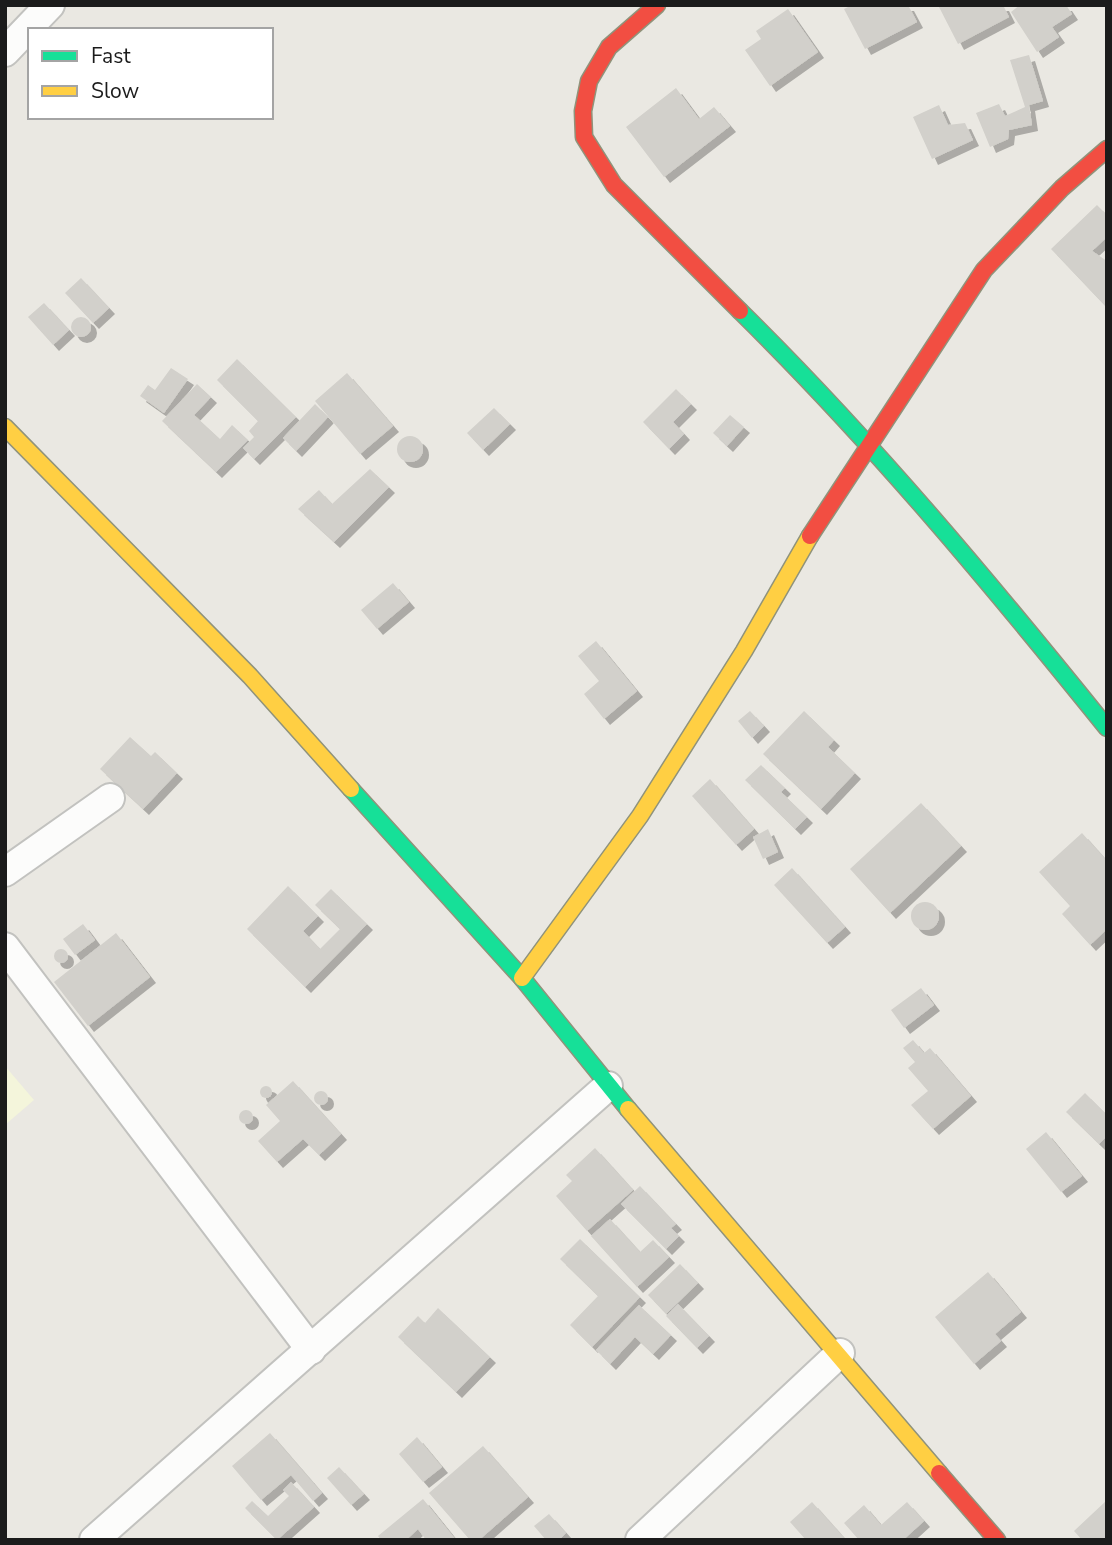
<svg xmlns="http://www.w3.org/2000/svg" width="1112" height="1545" viewBox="0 0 1112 1545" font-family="'Nunito Sans',sans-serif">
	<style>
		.education { fill: #f4f5db }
		.building { fill: #d2d0cb; filter: url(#shadow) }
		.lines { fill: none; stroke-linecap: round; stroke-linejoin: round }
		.street-casing { stroke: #c2c2bf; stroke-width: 32 }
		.fast-casing { stroke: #90937b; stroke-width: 19 }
		.slow-casing { stroke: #90937b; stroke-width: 19 }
		.jam-casing { stroke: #90937b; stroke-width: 19 }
		.street { stroke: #fcfcfb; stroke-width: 28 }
		.fast { stroke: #16e098; stroke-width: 16 }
		.slow { stroke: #ffcf43; stroke-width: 16 }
		.jam { stroke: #f24e42; stroke-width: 16 }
	</style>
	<defs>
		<filter id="shadow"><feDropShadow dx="6" dy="6" stdDeviation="0" flood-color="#0004"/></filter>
	</defs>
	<rect width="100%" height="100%" fill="#eae8e2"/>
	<path class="education" d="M 5,1066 L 34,1100 L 5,1125 Z"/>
	<g class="building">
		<path d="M 852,5 L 908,5 L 917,22 L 865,49 L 844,9 Z"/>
		<path d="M 942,5 L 1003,5 L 1009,17 L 958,44 L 939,7 Z"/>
		<path d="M 1020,5 L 1066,5 L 1072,14 L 1052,27 L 1059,37 L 1037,52 L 1011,12 Z"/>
		<path d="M 788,9 L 818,52 L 770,86 L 745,50 L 761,39 L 756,31 Z"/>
		<path d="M 1029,55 L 1043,101 L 1029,105 L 1032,125 L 1009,130 L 1008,139 L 990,147 L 976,113 L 999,104 L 1005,116 L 1025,107 L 1010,60 Z"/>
		<path d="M 676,88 L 699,119 L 714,107 L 730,126 L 664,177 L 626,127 Z"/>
		<path d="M 939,105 L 948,125 L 965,123 L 973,140 L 932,159 L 913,117 Z"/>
		<path d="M 1097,205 L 1107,215 L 1107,237 L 1092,251 L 1107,261 L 1107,308 L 1051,249 Z"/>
		<path d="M 81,278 L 109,308 L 93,323 L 65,293 Z"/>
		<path d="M 44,303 L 69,330 L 53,345 L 28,317 Z"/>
		<circle cx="81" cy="327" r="10"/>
		<path d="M 237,359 L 296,417 L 254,459 L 243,448 L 254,437 L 249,431 L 258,421 L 217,380 Z"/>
		<path d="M 171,368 L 188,379 L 164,413 L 140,396 L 148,385 L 155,390 Z"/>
		<path d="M 347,373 L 393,426 L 360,454 L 315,401 Z"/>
		<path d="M 197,384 L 211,397 L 194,415 L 220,439 L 232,425 L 248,440 L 216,472 L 162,421 Z"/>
		<path d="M 676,389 L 691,404 L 673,422 L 684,434 L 669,449 L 643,422 Z"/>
		<path d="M 315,404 L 328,417 L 296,451 L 283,438 Z"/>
		<path d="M 494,408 L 510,424 L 483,450 L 467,433 Z"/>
		<path d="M 730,415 L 744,427 L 727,446 L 713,433 Z"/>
		<circle cx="410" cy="449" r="13"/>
		<path d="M 370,469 L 389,487 L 334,542 L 298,509 L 319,490 L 332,504 Z"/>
		<path d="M 393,583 L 409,602 L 377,629 L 361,610 Z"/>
		<path d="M 596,641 L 637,691 L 604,719 L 584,694 L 599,681 L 578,656 Z"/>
		<path d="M 750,711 L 764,726 L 752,738 L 738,721 Z"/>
		<path d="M 804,711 L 834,740 L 828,747 L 855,773 L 821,809 L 763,754 Z"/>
		<path d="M 130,737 L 151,756 L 155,752 L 177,773 L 143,809 L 100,769 Z"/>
		<path d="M 761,765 L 785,788 L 781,792 L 807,817 L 795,829 L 745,780 Z"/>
		<path d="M 710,779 L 754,829 L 736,845 L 692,796 Z"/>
		<path d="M 921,803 L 961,846 L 890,913 L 850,869 Z"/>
		<path d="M 768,829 L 778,852 L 763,859 L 753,837 Z"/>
		<path d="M 1082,833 L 1107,861 L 1107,929 L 1090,945 L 1062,914 L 1070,906 L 1039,872 Z"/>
		<path d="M 792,868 L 845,927 L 827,943 L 774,885 Z"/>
		<path d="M 288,886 L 318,916 L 303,931 L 320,949 L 340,929 L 315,905 L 331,889 L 367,924 L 305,987 L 247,929 Z"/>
		<circle cx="925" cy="916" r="14"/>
		<path d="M 83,924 L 95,940 L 75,955 L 63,939 Z"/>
		<path d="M 116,933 L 150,977 L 88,1026 L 54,982 Z"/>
		<circle cx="61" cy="956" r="7"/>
		<path d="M 921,988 L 934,1005 L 904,1028 L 891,1010 Z"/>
		<path d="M 913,1040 L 924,1053 L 930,1048 L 971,1096 L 933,1129 L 911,1105 L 928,1091 L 908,1068 L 915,1062 L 903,1048 Z"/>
		<path d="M 293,1081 L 341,1134 L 319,1155 L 303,1139 L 277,1162 L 258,1141 L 280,1121 L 266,1105 Z"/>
		<circle cx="266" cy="1092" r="6"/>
		<circle cx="321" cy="1098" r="7"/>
		<path d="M 1085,1093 L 1107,1115 L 1107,1136 L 1099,1144 L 1066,1112 Z"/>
		<circle cx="246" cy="1117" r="7"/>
		<path d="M 1046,1132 L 1082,1176 L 1061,1192 L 1026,1149 Z"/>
		<path d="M 595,1148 L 633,1190 L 587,1231 L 556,1196 L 572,1181 L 566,1175 Z"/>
		<path d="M 640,1186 L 676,1224 L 671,1228 L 679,1236 L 666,1249 L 621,1204 Z"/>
		<path d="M 610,1219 L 640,1252 L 653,1240 L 669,1257 L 637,1287 L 591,1236 Z"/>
		<path d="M 580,1239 L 640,1297 L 592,1347 L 570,1325 L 598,1296 L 560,1259 Z"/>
		<path d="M 680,1264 L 698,1283 L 666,1314 L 648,1295 Z"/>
		<path d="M 988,1272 L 1021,1312 L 995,1334 L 1001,1341 L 974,1364 L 935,1317 Z"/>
		<path d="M 678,1304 L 709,1336 L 697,1348 L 666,1316 Z"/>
		<path d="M 639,1305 L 671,1335 L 653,1354 L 635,1337 L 610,1364 L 596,1350 Z"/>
		<path d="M 438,1308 L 490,1357 L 456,1392 L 398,1337 L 418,1316 L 425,1323 Z"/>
		<path d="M 270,1433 L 322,1493 L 313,1501 L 291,1475 L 261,1500 L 232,1466 Z"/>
		<path d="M 417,1437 L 442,1467 L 423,1482 L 399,1454 Z"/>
		<path d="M 483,1446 L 528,1497 L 479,1540 L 470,1540 L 429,1493 Z"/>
		<path d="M 339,1467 L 364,1494 L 351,1505 L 327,1478 Z"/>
		<path d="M 291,1482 L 314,1507 L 277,1540 L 245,1508 L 252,1501 L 268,1516 L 289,1496 L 283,1490 Z"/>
		<path d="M 423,1499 L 456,1540 L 426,1540 L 418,1529 L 406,1540 L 381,1540 L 378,1536 Z"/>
		<path d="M 1107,1500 L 1107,1540 L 1082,1540 L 1074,1531 Z"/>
		<path d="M 812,1502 L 846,1540 L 806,1540 L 790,1522 Z"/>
		<path d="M 907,1502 L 924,1521 L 903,1540 L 859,1540 L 844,1523 L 864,1505 L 881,1525 Z"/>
		<path d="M 549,1514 L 566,1533 L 559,1540 L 546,1540 L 534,1526 Z"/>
	</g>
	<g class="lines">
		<g class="street-casing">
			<g id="street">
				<path d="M 5,52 L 50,5"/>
				<path d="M 5,872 L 110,798"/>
				<path d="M 5,947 L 311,1350"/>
				<path d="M 94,1540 L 608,1086"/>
				<path d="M 640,1540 L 840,1353"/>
			</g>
		</g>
		<g class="fast-casing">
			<g id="fast">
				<path d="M 740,311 C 872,441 991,584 1107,728"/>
				<path d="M 351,789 L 522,978 L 628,1109"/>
			</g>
		</g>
		<g class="slow-casing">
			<g id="slow">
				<path d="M 5,427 L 250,676 L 351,789"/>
				<path d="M 522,978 L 640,816 L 744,651 L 810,536"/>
				<path d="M 628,1109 L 939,1473"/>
			</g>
		</g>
		<g class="jam-casing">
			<g id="jam">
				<path d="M 657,5 L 609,47 L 589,81 L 583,111 L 584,137 L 614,185 L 740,311"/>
				<path d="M 810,536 L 984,270 L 1062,188 L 1107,149"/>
				<path d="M 939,1473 L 997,1540"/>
			</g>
		</g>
		<use href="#street" class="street"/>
		<use href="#fast" class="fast"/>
		<use href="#slow" class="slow"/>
		<use href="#jam" class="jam"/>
	</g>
	<rect width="1112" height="1545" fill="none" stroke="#1b1b1b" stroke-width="14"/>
	<rect x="28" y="28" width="245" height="91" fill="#ffffff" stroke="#a4a4a4" stroke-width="2"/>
	<rect x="42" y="51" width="35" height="10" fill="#16e098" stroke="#a4a4a4" stroke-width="2"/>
	<text x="91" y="63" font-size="21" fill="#1b1b1b">Fast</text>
	<rect x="42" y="86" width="35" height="10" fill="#ffcf43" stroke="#a4a4a4" stroke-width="2"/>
	<text x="91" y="98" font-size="21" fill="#1b1b1b">Slow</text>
</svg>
